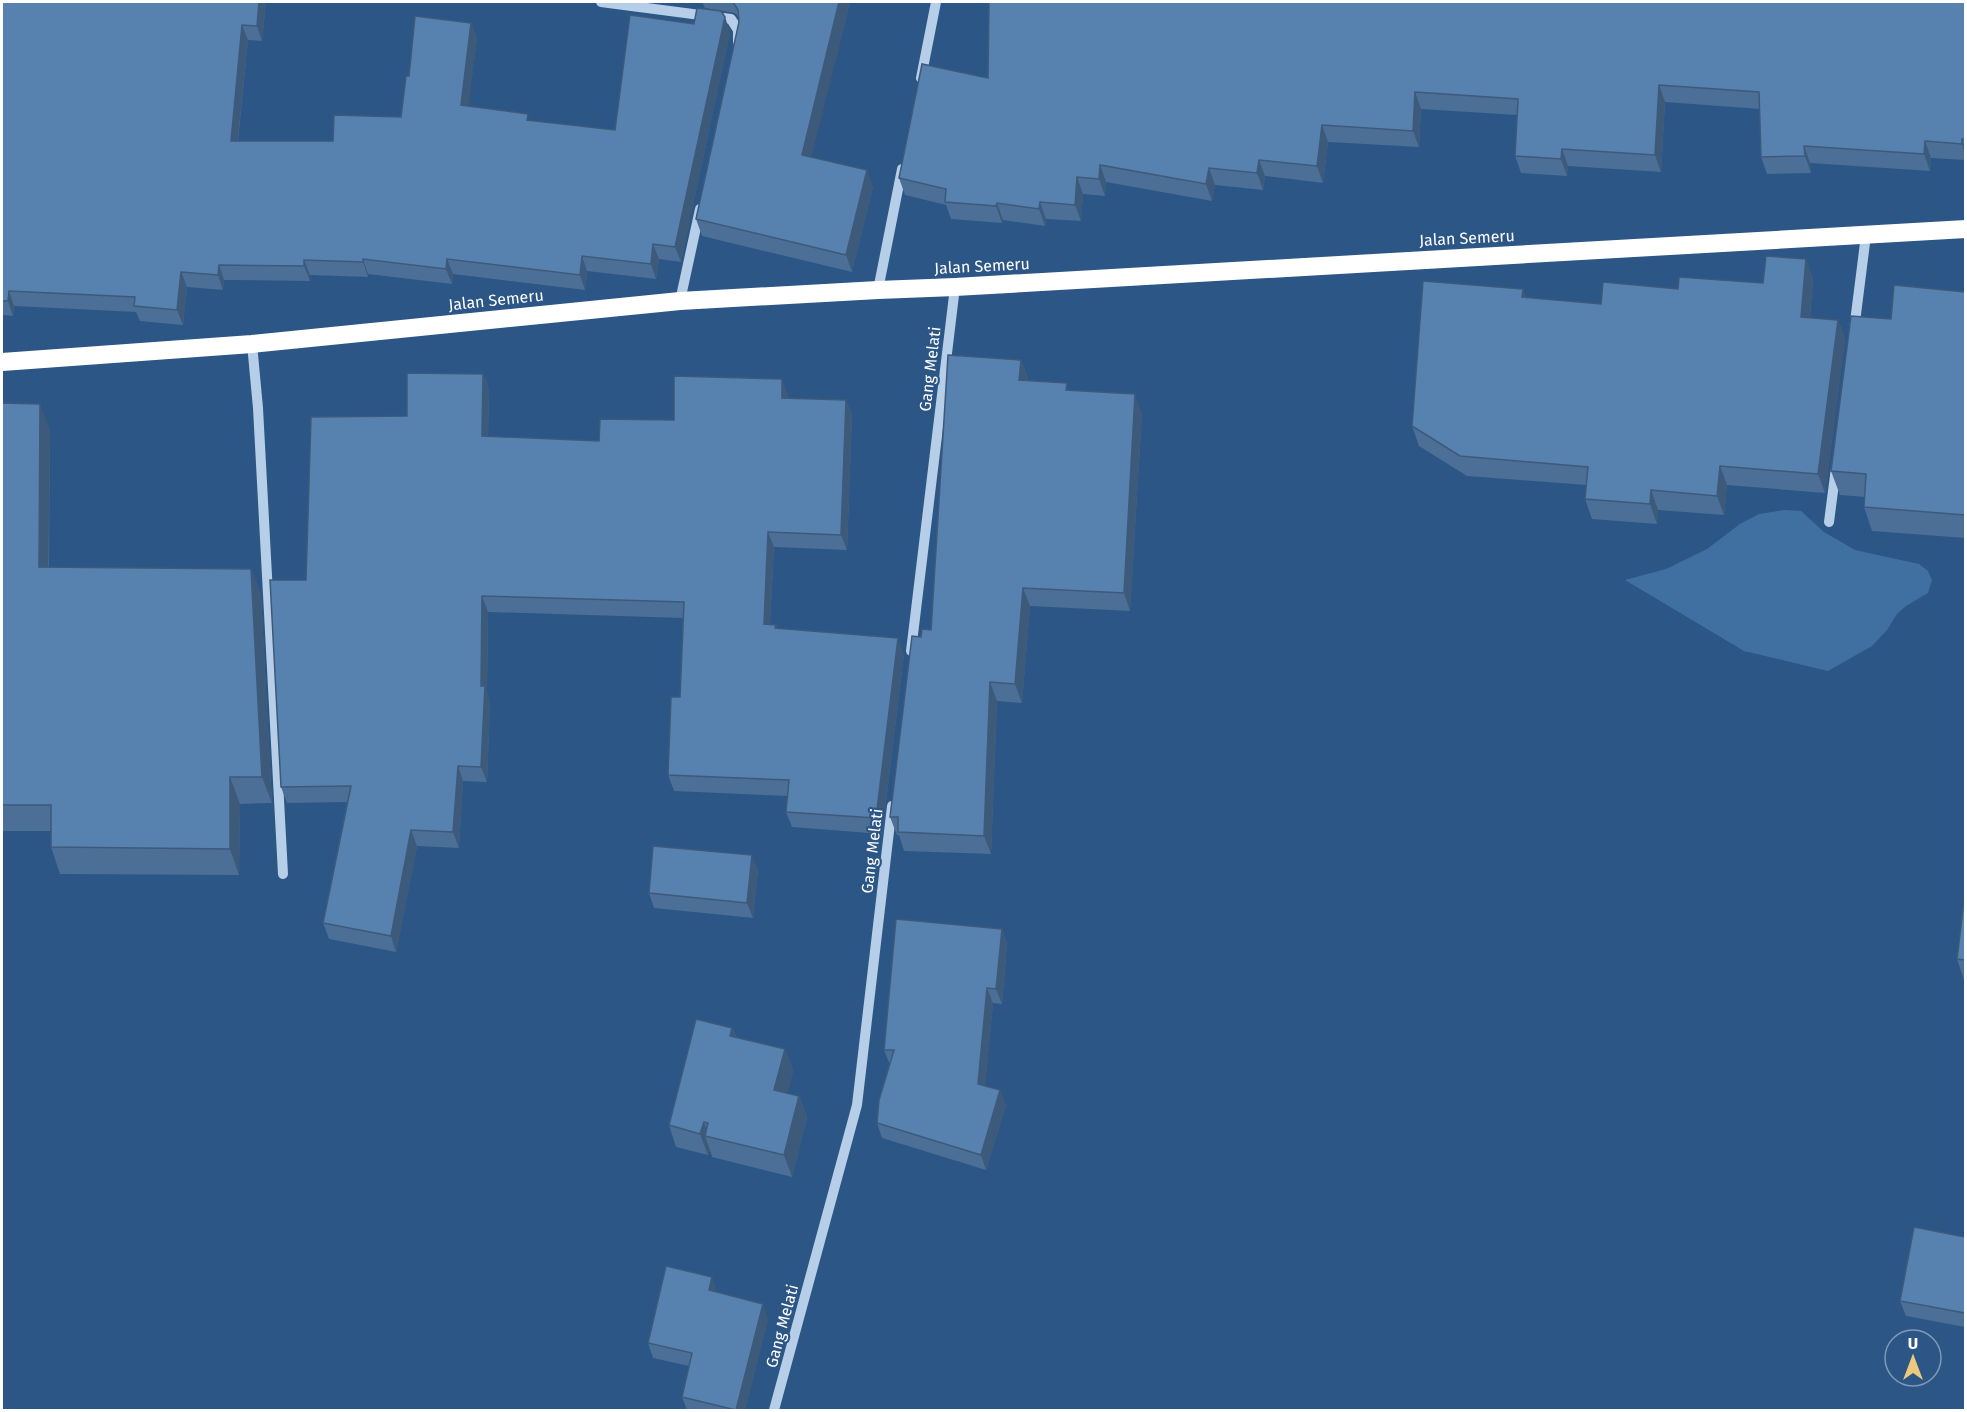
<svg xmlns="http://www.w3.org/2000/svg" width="1967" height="1412" viewBox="0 0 1967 1412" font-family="'Fira Sans',sans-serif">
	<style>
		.green { fill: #4070a1 }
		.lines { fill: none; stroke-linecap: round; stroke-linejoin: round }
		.minor { stroke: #b6cee7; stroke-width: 10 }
		.highway { stroke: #fff; stroke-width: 18 }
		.wall { fill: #4b6f96 }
		.shaded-wall { fill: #3d5a7a }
		.building { fill: #5781ae; stroke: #3d5a7a; stroke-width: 1.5 }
		.labels { text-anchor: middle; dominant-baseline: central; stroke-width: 4.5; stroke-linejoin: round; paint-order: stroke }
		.street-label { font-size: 16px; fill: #fff; stroke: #2b5685 }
	</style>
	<rect width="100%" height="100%" fill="#2b5685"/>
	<path class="green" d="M 1785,510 L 1801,511 L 1824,532 L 1855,550 L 1919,564 L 1928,571 L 1932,580 L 1928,593 L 1906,606 L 1897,614 L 1887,630 L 1872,646 L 1828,671 L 1744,651 L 1625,580 L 1666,569 L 1707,549 L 1740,524 L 1759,514 Z"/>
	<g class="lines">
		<g class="minor">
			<path d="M 601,2 L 731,19 L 738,30 L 738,42"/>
			<path d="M 921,78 L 936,2"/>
			<path d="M 878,290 L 902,169"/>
			<path d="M 680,301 L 700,209"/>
			<path d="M 1854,330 L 1866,235"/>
			<path d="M 252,344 L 258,408 L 283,874"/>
			<path d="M 1829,522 L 1836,468"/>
			<path d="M 911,651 L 955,287"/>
			<path d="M 774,1410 L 857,1105 L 892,806"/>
		</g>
		<path class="highway" d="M 2,362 L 252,344 L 680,301 L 878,290 L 955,287 L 1966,229"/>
	</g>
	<g class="wall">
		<path d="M 2,2 L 266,2 L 262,41 L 248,40 L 238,141 L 333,141 L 401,117 L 409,76 L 471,23 L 477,38 L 468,106 L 530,121 L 615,130 L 730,32 L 681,262 L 659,259 L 656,279 L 587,271 L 585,290 L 453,274 L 452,284 L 368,274 L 368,277 L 310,275 L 310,281 L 224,280 L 223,290 L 187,287 L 183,325 L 140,321 L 136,312 L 14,306 L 13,316 L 2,315 Z"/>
		<path d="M 702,2 L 850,2 L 811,157 L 873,187 L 852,272 L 702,236 L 696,219 L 739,22 L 739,18 L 735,13 L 705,8 Z"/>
		<path d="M 1965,2 L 1965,160 L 1931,158 L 1930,171 L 1810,163 L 1811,173 L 1767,174 L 1761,157 L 1760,109 L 1665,102 L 1661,172 L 1568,166 L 1567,176 L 1521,173 L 1515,156 L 1517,115 L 1421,109 L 1419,147 L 1328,142 L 1323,183 L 1265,176 L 1263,190 L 1215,185 L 1212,201 L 1106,182 L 1105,196 L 1083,194 L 1081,221 L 1046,219 L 1045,226 L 1003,220 L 1002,223 L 951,219 L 946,205 L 905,195 L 899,178 L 988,78 Z"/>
		<path d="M 1806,259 L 1813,279 L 1810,318 L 1838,320 L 1845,339 L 1825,493 L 1727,485 L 1724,515 L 1658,510 L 1657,524 L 1592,519 L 1585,499 L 1586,485 L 1467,476 L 1419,446 L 1412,426 L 1523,289 L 1526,298 L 1601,304 L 1678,289 L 1763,283 Z"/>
		<path d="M 1965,292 L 1965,538 L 1872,531 L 1864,507 L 1865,497 L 1840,495 L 1831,471 Z"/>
		<path d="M 1021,360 L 1028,378 L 1027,381 L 1070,390 L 1142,413 L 1130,611 L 1030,606 L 1022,703 L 997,701 L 991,854 L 904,851 L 899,835 L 897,835 L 890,817 L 921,637 L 931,630 Z"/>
		<path d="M 483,374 L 489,389 L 488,437 L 599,441 L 674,420 L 788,395 L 788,398 L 846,400 L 852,415 L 847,550 L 774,547 L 770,624 L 776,625 L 777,629 L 904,654 L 882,834 L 792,827 L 786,812 L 787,796 L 674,791 L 668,775 L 680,697 L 683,618 L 488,612 L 487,692 L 490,702 L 487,782 L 463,781 L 459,848 L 417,846 L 396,952 L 329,939 L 323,923 L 347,802 L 287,803 L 281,787 L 306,580 L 407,416 Z"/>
		<path d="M 2,403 L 50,430 L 49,567 L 251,569 L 261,595 L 272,803 L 240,804 L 239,875 L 60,874 L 51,847 L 51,831 L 2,831 Z"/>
		<path d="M 758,870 L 753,918 L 654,908 L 649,893 Z"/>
		<path d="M 1965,893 L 1965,983 L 1957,959 Z"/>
		<path d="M 1002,929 L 1007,944 L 1002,1004 L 993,1003 L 985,1086 L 1006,1105 L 986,1170 L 882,1138 L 877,1123 L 890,1065 L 884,1050 Z"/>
		<path d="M 732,1028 L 736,1037 L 785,1049 L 793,1071 L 787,1093 L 799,1096 L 807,1117 L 792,1177 L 712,1157 L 710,1150 L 708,1155 L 676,1147 L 669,1125 Z"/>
		<path d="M 1965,1237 L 1965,1327 L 1906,1316 L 1900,1301 Z"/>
		<path d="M 717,1292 L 768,1319 L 745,1410 L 687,1410 L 682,1397 L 689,1366 L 653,1358 L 648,1343 Z"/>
	</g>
	<g class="shaded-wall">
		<path d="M 259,2 L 266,2 L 262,41 L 257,26 Z"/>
		<path d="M 839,2 L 850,2 L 808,171 L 802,155 Z"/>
		<path d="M 725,17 L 730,32 L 681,262 L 675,247 Z"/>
		<path d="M 471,23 L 477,38 L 467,120 L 461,105 Z"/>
		<path d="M 242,25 L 248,40 L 236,156 L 231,141 Z"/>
		<path d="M 1659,85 L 1665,102 L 1661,172 L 1655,155 Z"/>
		<path d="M 1415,92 L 1421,109 L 1419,147 L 1413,131 Z"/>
		<path d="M 1322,125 L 1328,142 L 1323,183 L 1317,166 Z"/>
		<path d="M 1962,139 L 1965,148 L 1965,153 L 1962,144 Z"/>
		<path d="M 1925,141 L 1931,158 L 1930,171 L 1924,154 Z"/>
		<path d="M 1804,146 L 1810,163 L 1811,173 L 1805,156 Z"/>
		<path d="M 1562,149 L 1568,166 L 1567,176 L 1561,159 Z"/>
		<path d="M 1259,160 L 1265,176 L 1263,190 L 1257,173 Z"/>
		<path d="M 1100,165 L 1106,182 L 1105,196 L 1099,179 Z"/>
		<path d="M 1209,168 L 1215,185 L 1212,201 L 1206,184 Z"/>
		<path d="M 867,170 L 873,187 L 852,272 L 846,255 Z"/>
		<path d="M 1077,177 L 1083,194 L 1081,221 L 1075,205 Z"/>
		<path d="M 1040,202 L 1046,219 L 1045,226 L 1039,209 Z"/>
		<path d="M 997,203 L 1003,220 L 1002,223 L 996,206 Z"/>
		<path d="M 653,244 L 659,259 L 656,279 L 651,264 Z"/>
		<path d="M 582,256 L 587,271 L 585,290 L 580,275 Z"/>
		<path d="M 363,259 L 368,274 L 368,277 L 363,262 Z"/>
		<path d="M 447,259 L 453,274 L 452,284 L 446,269 Z"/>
		<path d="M 1806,259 L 1813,279 L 1808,337 L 1801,317 Z"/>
		<path d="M 304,260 L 310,275 L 310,281 L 304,266 Z"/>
		<path d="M 219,265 L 224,280 L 223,290 L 218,275 Z"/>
		<path d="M 181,272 L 187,287 L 183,325 L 177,310 Z"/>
		<path d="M 1523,289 L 1530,308 L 1522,297 Z"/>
		<path d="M 9,291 L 14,306 L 13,316 L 8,301 Z"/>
		<path d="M 1838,320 L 1845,339 L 1825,493 L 1818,474 Z"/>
		<path d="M 1021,360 L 1028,378 L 1026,399 L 1019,380 Z"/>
		<path d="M 483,374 L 489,389 L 488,452 L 482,436 Z"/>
		<path d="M 782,379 L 788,395 L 787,414 L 782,398 Z"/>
		<path d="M 1135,394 L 1142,413 L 1130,611 L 1124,593 Z"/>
		<path d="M 846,400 L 852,415 L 847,550 L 841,535 Z"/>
		<path d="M 40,404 L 50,430 L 48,593 L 39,567 Z"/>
		<path d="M 1720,466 L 1727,485 L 1724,515 L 1717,496 Z"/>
		<path d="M 1651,490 L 1658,510 L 1657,524 L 1650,504 Z"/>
		<path d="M 768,532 L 774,547 L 769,640 L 764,624 Z"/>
		<path d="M 251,569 L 261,595 L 272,803 L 262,777 Z"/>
		<path d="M 1023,588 L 1030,606 L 1022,703 L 1015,684 Z"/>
		<path d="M 482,596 L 488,612 L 487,692 L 490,702 L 487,782 L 481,767 Z"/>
		<path d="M 898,638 L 904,654 L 882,834 L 876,818 Z"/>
		<path d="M 990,682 L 997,701 L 991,854 L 984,836 Z"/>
		<path d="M 458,766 L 463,781 L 459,848 L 453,832 Z"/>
		<path d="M 230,777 L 240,804 L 239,875 L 230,849 Z"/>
		<path d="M 411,830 L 417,846 L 396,952 L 391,936 Z"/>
		<path d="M 752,855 L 758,870 L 753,918 L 747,903 Z"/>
		<path d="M 1002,929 L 1007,944 L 1002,1004 L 996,989 Z"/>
		<path d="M 987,988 L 993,1003 L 984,1099 L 978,1084 Z"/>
		<path d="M 732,1028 L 740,1049 L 730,1036 Z"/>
		<path d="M 785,1049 L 793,1071 L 782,1112 L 774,1090 Z"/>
		<path d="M 1000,1090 L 1006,1105 L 986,1170 L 981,1155 Z"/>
		<path d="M 799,1096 L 807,1117 L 792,1177 L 784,1155 Z"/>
		<path d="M 704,1122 L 709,1137 L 705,1136 L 710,1150 L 708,1155 L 700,1134 Z"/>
		<path d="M 712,1277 L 717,1292 L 709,1290 Z"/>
		<path d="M 763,1304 L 768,1319 L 745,1410 L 736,1410 Z"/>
	</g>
	<g class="building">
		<path d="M 2,2 L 259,2 L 257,26 L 242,25 L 231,141 L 333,141 L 334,115 L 401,117 L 406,76 L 409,76 L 415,16 L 471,23 L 461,105 L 528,114 L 527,120 L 615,130 L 630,15 L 694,24 L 697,8 L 721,11 L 725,17 L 675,247 L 653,244 L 651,264 L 582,256 L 580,275 L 447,259 L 446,269 L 363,259 L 363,262 L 304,260 L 304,266 L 219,265 L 218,275 L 181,272 L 177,310 L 134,306 L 135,297 L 9,291 L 8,301 L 2,301 Z"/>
		<path d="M 733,2 L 839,2 L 802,155 L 867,170 L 846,255 L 696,219 L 739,22 L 738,10 Z"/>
		<path d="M 989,2 L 1965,2 L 1965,139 L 1962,139 L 1962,144 L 1925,141 L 1924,154 L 1804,146 L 1805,156 L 1761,157 L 1759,92 L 1659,85 L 1655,155 L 1562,149 L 1561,159 L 1515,156 L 1518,99 L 1415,92 L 1413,131 L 1322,125 L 1317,166 L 1259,160 L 1257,173 L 1209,168 L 1206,184 L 1100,165 L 1099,179 L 1077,177 L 1075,205 L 1040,202 L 1039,209 L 997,203 L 996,206 L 945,202 L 946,189 L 899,178 L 922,64 L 988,78 Z"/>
		<path d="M 1766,256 L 1806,259 L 1801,317 L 1838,320 L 1818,474 L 1720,466 L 1717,496 L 1651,490 L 1650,504 L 1585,499 L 1588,467 L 1460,456 L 1412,426 L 1423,281 L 1523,289 L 1522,297 L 1601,304 L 1603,282 L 1678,289 L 1679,277 L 1763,283 Z"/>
		<path d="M 1894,285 L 1965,292 L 1965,515 L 1864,507 L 1866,474 L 1831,471 L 1851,316 L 1891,319 Z"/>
		<path d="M 948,355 L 1021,360 L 1019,380 L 1067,383 L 1066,390 L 1135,394 L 1124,593 L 1023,588 L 1015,684 L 990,682 L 984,836 L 898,832 L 898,817 L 890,817 L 912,636 L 921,637 L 922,629 L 931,630 Z"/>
		<path d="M 407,373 L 483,374 L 482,436 L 599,441 L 600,419 L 674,420 L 674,376 L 782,379 L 782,398 L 846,400 L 841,535 L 768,532 L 764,624 L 776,625 L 775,628 L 898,638 L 876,818 L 786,812 L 789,780 L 668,775 L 671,697 L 680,697 L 684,602 L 482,596 L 481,686 L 485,686 L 481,767 L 458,766 L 453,832 L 411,830 L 391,936 L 323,923 L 351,786 L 281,787 L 270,580 L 306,580 L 311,417 L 407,416 Z"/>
		<path d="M 2,403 L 40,404 L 39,567 L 251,569 L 262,777 L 230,777 L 230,849 L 51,847 L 51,805 L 2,805 Z"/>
		<path d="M 653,846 L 752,855 L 747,903 L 649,893 Z"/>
		<path d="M 1965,893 L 1965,960 L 1957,959 Z"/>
		<path d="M 896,919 L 1002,929 L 996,989 L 987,988 L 978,1084 L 1000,1090 L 981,1155 L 877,1123 L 879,1100 L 894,1050 L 884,1050 Z"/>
		<path d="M 696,1019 L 732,1028 L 730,1036 L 785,1049 L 774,1090 L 799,1096 L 784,1155 L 705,1136 L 708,1123 L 704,1122 L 700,1134 L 669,1125 Z"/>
		<path d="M 1914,1227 L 1965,1237 L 1965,1313 L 1900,1301 Z"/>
		<path d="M 666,1266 L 712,1277 L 709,1290 L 763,1304 L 736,1410 L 682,1397 L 692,1353 L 648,1343 Z"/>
	</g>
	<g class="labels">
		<g class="street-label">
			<text transform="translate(1467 238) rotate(-3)">Jalan Semeru</text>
			<text transform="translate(982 266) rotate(-3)">Jalan Semeru</text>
			<text transform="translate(496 300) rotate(-6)">Jalan Semeru</text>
			<text transform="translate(930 369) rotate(-83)">Gang Melati</text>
			<text transform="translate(872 851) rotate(-83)">Gang Melati</text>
			<text transform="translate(782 1326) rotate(-75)">Gang Melati</text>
		</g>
	</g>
	<rect width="1967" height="1412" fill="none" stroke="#ffffff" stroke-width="6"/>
	<g transform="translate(1913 1358)"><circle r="28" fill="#2b5685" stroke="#809ab6" stroke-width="1.5"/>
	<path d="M0-4.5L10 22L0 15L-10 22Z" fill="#edc97e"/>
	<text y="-9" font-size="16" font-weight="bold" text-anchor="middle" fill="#ffffff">U</text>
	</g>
</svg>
